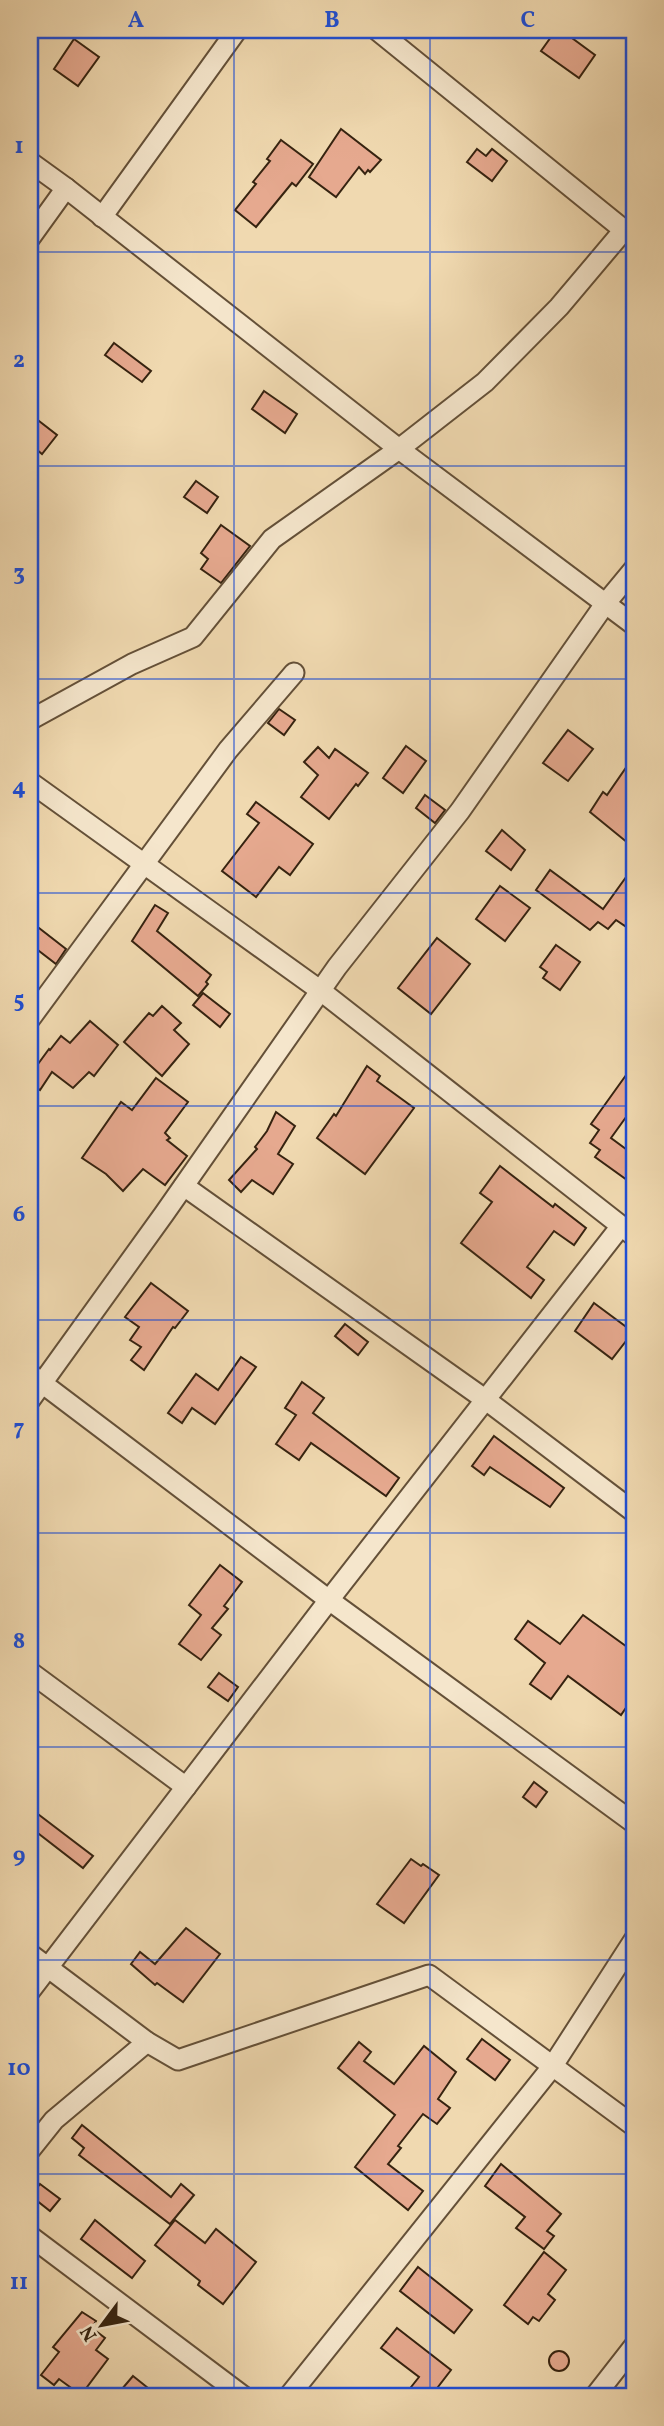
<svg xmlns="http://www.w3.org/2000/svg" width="664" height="2426" viewBox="0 0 664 2426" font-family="Vollkorn,serif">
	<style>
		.building { fill: #e6a98f; stroke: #362310; stroke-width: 2 }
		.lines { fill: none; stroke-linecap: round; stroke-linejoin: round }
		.street-casing { stroke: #645038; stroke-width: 23 }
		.street { stroke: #f5e6cc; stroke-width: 19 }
		.grid { fill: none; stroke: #1d4ed8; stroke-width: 2; stroke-opacity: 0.55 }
		.neatline { fill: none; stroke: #1d4ed8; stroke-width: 2.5 }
		.grid-label { font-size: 23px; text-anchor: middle; font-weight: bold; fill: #1d4ed8 }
	</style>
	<rect width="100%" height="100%" fill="#f0d9b0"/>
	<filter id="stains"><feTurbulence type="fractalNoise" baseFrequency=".00286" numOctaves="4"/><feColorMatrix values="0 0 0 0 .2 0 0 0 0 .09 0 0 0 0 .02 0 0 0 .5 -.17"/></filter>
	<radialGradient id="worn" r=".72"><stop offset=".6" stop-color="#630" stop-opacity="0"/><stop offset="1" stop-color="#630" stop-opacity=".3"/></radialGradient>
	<g class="building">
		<path d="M 556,30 L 561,30 L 595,55 L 579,78 L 541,51 Z"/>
		<path d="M 74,39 L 99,57 L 78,86 L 54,69 Z"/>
		<path d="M 341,129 L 381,160 L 370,172 L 368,170 L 365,174 L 359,167 L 336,197 L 309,177 Z"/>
		<path d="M 281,140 L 313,164 L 296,186 L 292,183 L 256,227 L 235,210 L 256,184 L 253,182 L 270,161 L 267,159 Z"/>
		<path d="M 477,149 L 486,156 L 492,149 L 507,161 L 492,181 L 467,162 Z"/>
		<path d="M 114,343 L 151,371 L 142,382 L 105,355 Z"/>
		<path d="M 264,391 L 297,414 L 285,433 L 252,409 Z"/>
		<path d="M 30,414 L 57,435 L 42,454 L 30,444 Z"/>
		<path d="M 196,481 L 218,497 L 207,513 L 184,497 Z"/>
		<path d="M 221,525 L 250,546 L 221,583 L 201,569 L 208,559 L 201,553 Z"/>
		<path d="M 279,709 L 295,720 L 284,735 L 268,723 Z"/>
		<path d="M 568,730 L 593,749 L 568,781 L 543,763 Z"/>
		<path d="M 406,746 L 426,761 L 403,793 L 383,778 Z"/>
		<path d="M 318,747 L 329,758 L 335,749 L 368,773 L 358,786 L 356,784 L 329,819 L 301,797 L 318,775 L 304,762 Z"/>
		<path d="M 634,756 L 634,848 L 590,812 L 603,792 L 607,795 Z"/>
		<path d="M 425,795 L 445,810 L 435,823 L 416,808 Z"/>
		<path d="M 256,802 L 313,844 L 290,875 L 279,867 L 256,897 L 222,871 L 259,823 L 247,814 Z"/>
		<path d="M 502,830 L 525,850 L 511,870 L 486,851 Z"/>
		<path d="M 634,866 L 634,913 L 625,926 L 616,920 L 608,929 L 598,922 L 590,930 L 536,890 L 550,870 L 603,909 Z"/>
		<path d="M 500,886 L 530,908 L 505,941 L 476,919 Z"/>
		<path d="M 155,905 L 168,913 L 157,931 L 211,975 L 206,982 L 208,984 L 198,996 L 132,941 Z"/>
		<path d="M 30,921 L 66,949 L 56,964 L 30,944 Z"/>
		<path d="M 437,938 L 470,964 L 431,1014 L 398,988 Z"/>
		<path d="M 556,945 L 580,962 L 560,990 L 543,978 L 547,972 L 540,967 Z"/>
		<path d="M 203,993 L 230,1014 L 220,1027 L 193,1005 Z"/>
		<path d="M 162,1006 L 181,1023 L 174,1030 L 189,1044 L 162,1076 L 124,1042 L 149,1013 L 153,1016 Z"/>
		<path d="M 90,1021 L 118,1045 L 94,1076 L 89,1072 L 73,1088 L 52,1072 L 40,1090 L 30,1083 L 30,1075 L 49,1049 L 50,1050 L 61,1036 L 70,1043 Z"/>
		<path d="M 634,1064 L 634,1106 L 611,1138 L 634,1155 L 634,1185 L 595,1157 L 600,1150 L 590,1143 L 599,1130 L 591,1124 Z"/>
		<path d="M 367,1066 L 380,1076 L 377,1081 L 414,1108 L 365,1174 L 317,1138 L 334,1114 L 336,1116 Z"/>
		<path d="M 156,1078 L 188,1102 L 165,1133 L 170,1138 L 167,1140 L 187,1156 L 165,1185 L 143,1169 L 123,1191 L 106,1174 L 82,1158 L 121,1102 L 132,1110 Z"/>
		<path d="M 276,1112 L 295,1126 L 278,1154 L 293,1164 L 273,1194 L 252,1180 L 241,1192 L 229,1180 L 257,1149 L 255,1147 L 267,1131 Z"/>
		<path d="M 500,1166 L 553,1207 L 555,1204 L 586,1228 L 574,1245 L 554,1231 L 527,1267 L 544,1280 L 531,1298 L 461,1243 L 492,1202 L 480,1193 Z"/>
		<path d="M 151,1283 L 188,1311 L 175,1328 L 173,1327 L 144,1370 L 131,1360 L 141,1347 L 130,1340 L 139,1327 L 125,1317 Z"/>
		<path d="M 594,1303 L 633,1332 L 612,1359 L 575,1331 Z"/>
		<path d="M 345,1324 L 368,1342 L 358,1355 L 335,1336 Z"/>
		<path d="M 241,1357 L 256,1367 L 215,1424 L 192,1408 L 182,1423 L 168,1413 L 196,1374 L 218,1390 Z"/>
		<path d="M 302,1382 L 324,1398 L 313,1413 L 399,1478 L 386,1496 L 311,1443 L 299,1460 L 276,1444 L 296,1415 L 285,1408 Z"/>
		<path d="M 494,1436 L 564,1488 L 550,1507 L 490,1467 L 484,1475 L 472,1466 Z"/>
		<path d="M 220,1565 L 242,1582 L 224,1606 L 228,1609 L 212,1628 L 221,1635 L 201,1660 L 179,1644 L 201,1615 L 189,1605 Z"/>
		<path d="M 583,1615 L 634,1652 L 634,1696 L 621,1715 L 568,1676 L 551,1699 L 530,1684 L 545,1663 L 515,1639 L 528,1621 L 560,1644 Z"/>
		<path d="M 219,1673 L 238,1687 L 228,1701 L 208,1687 Z"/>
		<path d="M 534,1782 L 547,1792 L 536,1807 L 523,1797 Z"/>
		<path d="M 30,1808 L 93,1856 L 83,1868 L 30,1827 Z"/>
		<path d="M 411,1859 L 421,1866 L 423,1864 L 439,1875 L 404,1923 L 377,1904 Z"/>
		<path d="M 186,1928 L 220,1954 L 183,2002 L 157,1983 L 155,1985 L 131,1964 L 140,1952 L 155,1964 Z"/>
		<path d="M 482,2039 L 510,2060 L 495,2080 L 467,2059 Z"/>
		<path d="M 359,2042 L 371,2052 L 364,2061 L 394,2084 L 424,2046 L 456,2072 L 438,2099 L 450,2108 L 437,2124 L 423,2114 L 398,2146 L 401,2148 L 388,2164 L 423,2191 L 408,2210 L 355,2167 L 395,2115 L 338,2068 Z"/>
		<path d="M 82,2125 L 171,2197 L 181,2184 L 194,2195 L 170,2224 L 79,2155 L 84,2148 L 72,2138 Z"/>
		<path d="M 501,2164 L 561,2214 L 547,2231 L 554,2236 L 544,2249 L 516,2228 L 525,2217 L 485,2186 Z"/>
		<path d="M 40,2184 L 60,2199 L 50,2211 L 31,2196 Z"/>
		<path d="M 95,2220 L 145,2261 L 132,2278 L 81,2239 Z"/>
		<path d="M 175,2220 L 205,2243 L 216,2229 L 256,2262 L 223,2304 L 198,2285 L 200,2281 L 155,2245 Z"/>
		<path d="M 544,2252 L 566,2270 L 548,2294 L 555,2300 L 539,2321 L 533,2317 L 528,2324 L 504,2305 Z"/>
		<path d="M 418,2267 L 472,2310 L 454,2333 L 400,2291 Z"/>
		<path d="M 82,2312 L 96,2321 L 92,2328 L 105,2338 L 96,2350 L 108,2359 L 81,2395 L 59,2379 L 54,2385 L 41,2375 L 59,2352 L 53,2347 Z"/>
		<path d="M 397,2328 L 451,2370 L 431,2396 L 404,2396 L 419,2377 L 381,2348 Z"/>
		<circle cx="559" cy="2361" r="10"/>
		<path d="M 133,2376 L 158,2396 L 116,2396 Z"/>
	</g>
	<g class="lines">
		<g class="street-casing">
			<g id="street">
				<path d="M 377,30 L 624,230"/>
				<path d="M 30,162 L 66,188 L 399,449 L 634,625"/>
				<path d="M 102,217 L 237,30"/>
				<path d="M 30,238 L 66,188"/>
				<path d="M 30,720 L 132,664 L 193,637 L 272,539 L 399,449 L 485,382 L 559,307 L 624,230 L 634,227"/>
				<path d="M 30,782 L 321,991 L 634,1236"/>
				<path d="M 30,1019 L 228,750 L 294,673"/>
				<path d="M 184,1186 L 486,1400 L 634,1512"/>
				<path d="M 30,1374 L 329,1600 L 634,1823"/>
				<path d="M 30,1400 L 164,1214 L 337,967 L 460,811 L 605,604 L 634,569"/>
				<path d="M 30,1672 L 186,1787"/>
				<path d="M 30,1954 L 147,2042 L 178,2060 L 429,1975 L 634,2126"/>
				<path d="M 30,1991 L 329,1600 L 621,1226"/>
				<path d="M 30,2150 L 54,2120 L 147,2042"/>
				<path d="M 30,2236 L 243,2396"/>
				<path d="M 289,2396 L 552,2067 L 634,1940"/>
				<path d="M 595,2396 L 634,2346"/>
			</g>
		</g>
		<use href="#street" class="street"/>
	</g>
	<path class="grid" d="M 234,30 L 234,2396M 430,30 L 430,2396M 30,252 L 634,252M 30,466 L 634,466M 30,679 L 634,679M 30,893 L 634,893M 30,1106 L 634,1106M 30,1320 L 634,1320M 30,1533 L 634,1533M 30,1747 L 634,1747M 30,1960 L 634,1960M 30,2174 L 634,2174"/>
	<rect width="664" height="2426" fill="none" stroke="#f0d9b0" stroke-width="77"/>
	<g transform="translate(102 2325) rotate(238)" stroke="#f5e6cc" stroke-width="5" paint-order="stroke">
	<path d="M0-5L12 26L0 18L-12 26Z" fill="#362310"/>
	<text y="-10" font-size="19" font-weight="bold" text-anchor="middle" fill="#362310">N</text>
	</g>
	<rect x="38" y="38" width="588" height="2350" class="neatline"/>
	<g class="grid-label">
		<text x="136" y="27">A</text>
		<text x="332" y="27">B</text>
		<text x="528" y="27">C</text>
		<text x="19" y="153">1</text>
		<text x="19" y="367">2</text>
		<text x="19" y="580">3</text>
		<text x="19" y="794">4</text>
		<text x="19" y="1007">5</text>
		<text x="19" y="1221">6</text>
		<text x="19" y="1435">7</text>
		<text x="19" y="1648">8</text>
		<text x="19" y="1862">9</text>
		<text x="19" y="2075">10</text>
		<text x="19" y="2289">11</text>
	</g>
	<rect width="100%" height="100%" filter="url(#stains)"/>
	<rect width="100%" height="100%" fill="url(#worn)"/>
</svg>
